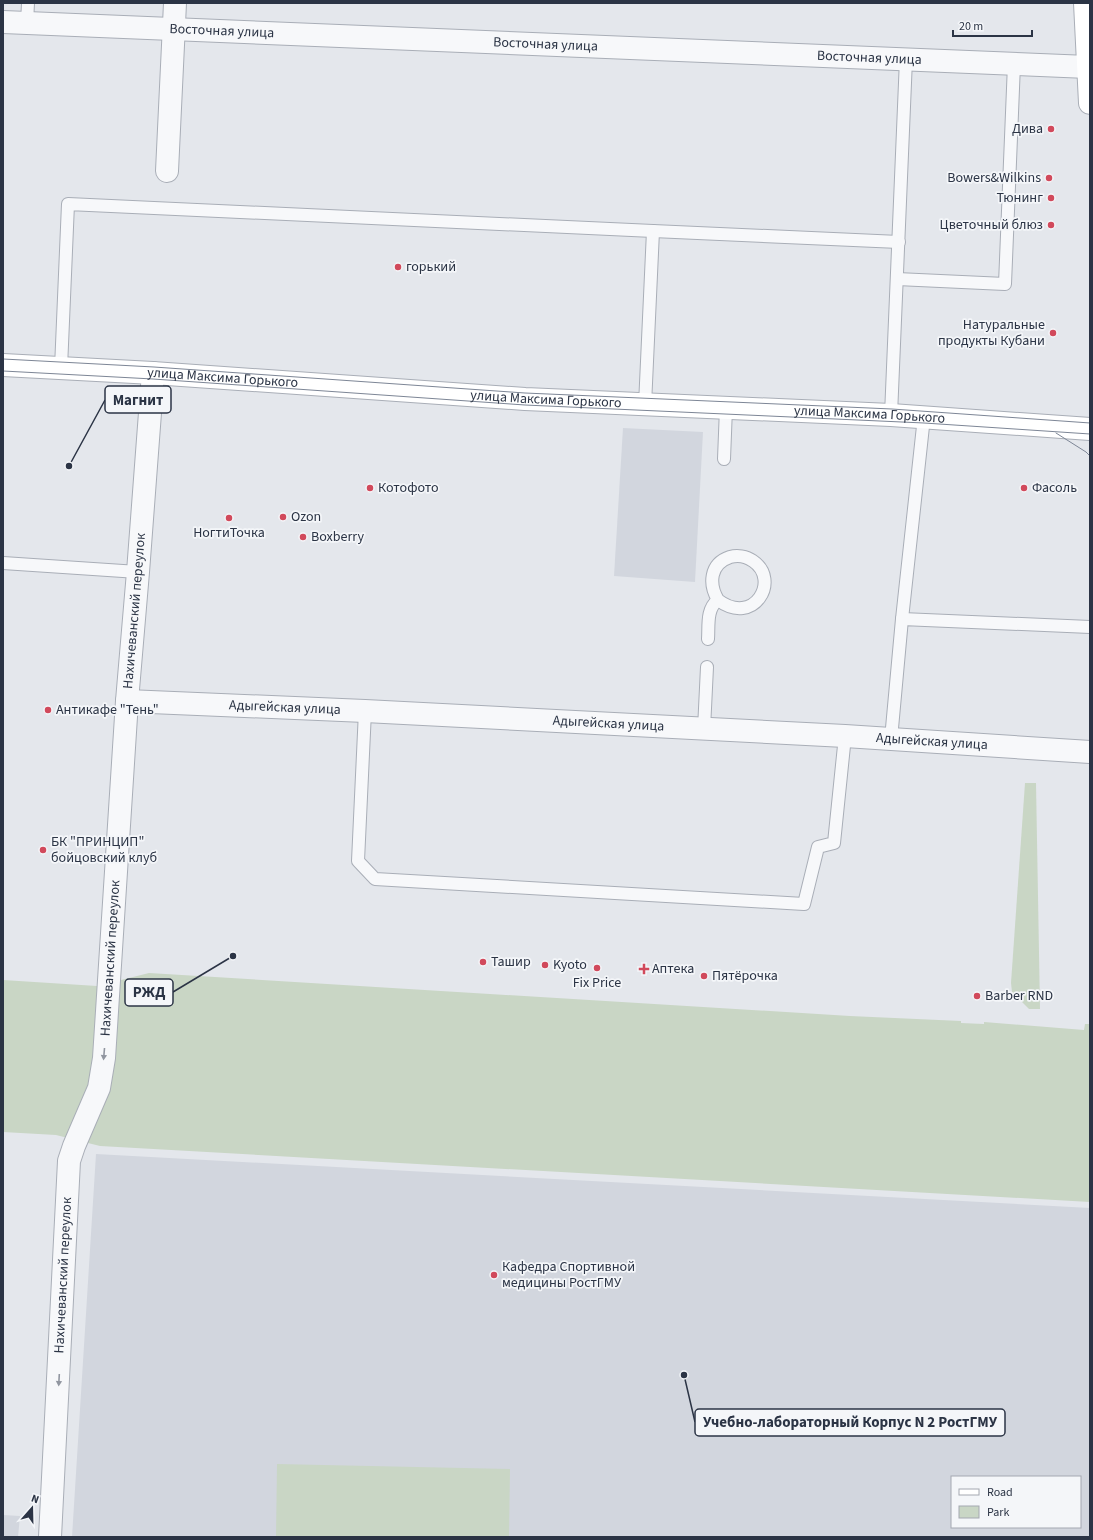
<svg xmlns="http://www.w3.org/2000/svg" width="1093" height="1540" viewBox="0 0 1093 1540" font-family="'Source Sans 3',sans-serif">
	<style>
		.built { fill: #d2d6de; fill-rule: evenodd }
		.green { fill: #c9d6c5 }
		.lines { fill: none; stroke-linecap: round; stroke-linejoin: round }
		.lane-casing { stroke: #a9aeb7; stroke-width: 14 }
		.street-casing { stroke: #a9aeb7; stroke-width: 24 }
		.secondary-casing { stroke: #a9aeb7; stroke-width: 24 }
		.lane { stroke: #f7f8fa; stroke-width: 12 }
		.street { stroke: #f7f8fa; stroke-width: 22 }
		.secondary { stroke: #fff; stroke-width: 22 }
		.tram { stroke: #7d8696; stroke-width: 1 }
		.oneway { fill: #9196a0 }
		.poi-dot { fill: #d1495b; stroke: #f4f6f9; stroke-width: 1.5 }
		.labels { text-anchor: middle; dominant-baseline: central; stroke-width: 3.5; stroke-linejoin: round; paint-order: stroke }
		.street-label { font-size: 14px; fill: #2b3445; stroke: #f4f6f9 }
		.poi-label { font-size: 14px; fill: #2b3445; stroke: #f4f6f9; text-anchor: start }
		.leader { fill: none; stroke: #2b3445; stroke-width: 1.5 }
		.callout-dot { fill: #2b3445; stroke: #f4f6f9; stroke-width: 1.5 }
		.callout { fill: #f4f6f9; stroke: #2b3445; stroke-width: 1.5 }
		.callout-label { font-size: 15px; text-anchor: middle; font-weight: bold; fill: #2b3445 }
	</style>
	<rect width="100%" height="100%" fill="#e4e7ec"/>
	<g class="built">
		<path d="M 623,428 L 703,432 L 695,582 L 614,576 Z"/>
		<path d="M 96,1154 L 1090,1208 L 1090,1537 L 72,1537 ZM 952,1477 L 1080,1477 L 1080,1527 L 952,1527 Z"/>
		<path d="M 3,1515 L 20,1516 L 18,1537 L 3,1537 Z"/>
	</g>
	<g class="green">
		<path d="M 1025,783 L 1036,783 L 1040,1009 L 1029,1009 L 1012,992 L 1011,983 Z"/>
		<path d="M 149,973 L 850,1016 L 961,1021 L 961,1023 L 984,1024 L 984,1022 L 1084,1030 L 1085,1024 L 1090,1024 L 1090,1202 L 100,1146 L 56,1135 L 3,1132 L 3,980 L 97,986 Z"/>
		<path d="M 277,1464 L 510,1469 L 509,1537 L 276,1537 Z"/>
	</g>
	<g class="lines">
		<g class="lane-casing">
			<g id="lane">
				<path d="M 27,23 L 28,3"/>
				<path d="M 653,231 L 899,242"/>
				<path d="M 897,279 L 1005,284 L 1014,64"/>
				<path d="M 61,368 L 68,204 L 653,231 L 645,405"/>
				<path d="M 891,415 L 906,59"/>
				<path d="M 724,459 L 726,408"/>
				<path d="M 3,563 L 138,572"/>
				<path d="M 902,619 L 924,417"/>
				<path d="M 708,639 C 709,626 706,609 718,600 C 754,627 781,580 753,561 C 746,556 737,555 730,557 C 709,564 709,585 718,600"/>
				<path d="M 365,711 L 358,861 L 375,879 L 804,904 L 818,847 L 834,843 L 845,736"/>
				<path d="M 704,729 L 707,667"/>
				<path d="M 891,739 L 902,619 L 1090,627"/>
			</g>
		</g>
		<g class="street-casing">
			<g id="street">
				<path id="s1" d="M 3,22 L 1088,67"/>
				<path d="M 167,171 L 175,3"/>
				<path id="s2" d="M 127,701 L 365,711 L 845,736 L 1090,752"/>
				<path id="s3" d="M 50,1537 L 69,1161 L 74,1146 L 99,1088 L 104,1058 L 127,701 L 138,572 L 153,373"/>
			</g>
		</g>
		<g class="secondary-casing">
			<g id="secondary">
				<path d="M 1085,3 L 1090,103"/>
				<path id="s4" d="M 3,365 L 153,373 L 525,399 L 891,415 L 1090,429"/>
			</g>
		</g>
		<use href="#lane" class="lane"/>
		<use href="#street" class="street"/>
		<use href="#secondary" class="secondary"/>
		<g class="tram">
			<path d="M 3,359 L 154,367 L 525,393 L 892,409 L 1090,423"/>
			<path d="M 3,371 L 153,379 L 525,405 L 924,423 L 1090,434"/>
			<path d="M 1056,433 L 1086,452 L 1090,456"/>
		</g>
	</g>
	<defs><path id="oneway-solid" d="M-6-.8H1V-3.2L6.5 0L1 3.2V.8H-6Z"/></defs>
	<g class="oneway">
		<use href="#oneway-solid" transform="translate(104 1054) rotate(95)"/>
		<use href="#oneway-solid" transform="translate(59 1380) rotate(93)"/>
	</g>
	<g class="poi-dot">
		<circle cx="1051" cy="129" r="4"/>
		<circle cx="1049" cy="178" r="4"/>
		<circle cx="1051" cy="198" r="4"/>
		<circle cx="1051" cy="225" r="4"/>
		<circle cx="398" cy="267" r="4"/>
		<circle cx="1053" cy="333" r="4"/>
		<circle cx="370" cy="488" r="4"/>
		<circle cx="1024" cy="488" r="4"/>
		<circle cx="283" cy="517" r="4"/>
		<circle cx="229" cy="518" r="4"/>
		<circle cx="303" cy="537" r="4"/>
		<circle cx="48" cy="710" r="4"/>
		<circle cx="43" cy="850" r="4"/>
		<circle cx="483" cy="962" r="4"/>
		<circle cx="545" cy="965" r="4"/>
		<circle cx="597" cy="968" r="4"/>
		<path d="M642 963h4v4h4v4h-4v4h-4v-4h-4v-4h4z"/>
		<circle cx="704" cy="976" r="4"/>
		<circle cx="977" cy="996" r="4"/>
		<circle cx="494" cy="1275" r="4"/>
	</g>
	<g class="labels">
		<g class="street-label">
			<text stroke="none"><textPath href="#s1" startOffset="219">Восточная улица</textPath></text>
			<text stroke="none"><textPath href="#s1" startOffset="543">Восточная улица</textPath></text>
			<text stroke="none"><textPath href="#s1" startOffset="867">Восточная улица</textPath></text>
			<text stroke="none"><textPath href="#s4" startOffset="220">улица Максима Горького</textPath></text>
			<text stroke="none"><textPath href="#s4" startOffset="544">улица Максима Горького</textPath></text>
			<text stroke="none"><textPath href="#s4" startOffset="868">улица Максима Горького</textPath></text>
			<text stroke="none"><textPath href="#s3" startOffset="934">Нахичеванский переулок</textPath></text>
			<text stroke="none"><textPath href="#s2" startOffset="158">Адыгейская улица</textPath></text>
			<text stroke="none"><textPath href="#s2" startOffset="482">Адыгейская улица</textPath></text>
			<text stroke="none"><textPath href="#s2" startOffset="806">Адыгейская улица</textPath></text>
			<text stroke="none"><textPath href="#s3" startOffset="586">Нахичеванский переулок</textPath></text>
			<text stroke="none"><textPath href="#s3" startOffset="262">Нахичеванский переулок</textPath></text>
		</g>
		<g class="poi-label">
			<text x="1043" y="129" text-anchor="end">Дива</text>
			<text x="1041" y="178" text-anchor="end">Bowers&amp;Wilkins</text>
			<text x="1043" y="198" text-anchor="end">Тюнинг</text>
			<text x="1043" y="225" text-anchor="end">Цветочный блюз</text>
			<text x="406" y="267">горький</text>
			<text x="1045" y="325" text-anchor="end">Натуральные<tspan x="1045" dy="16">продукты Кубани</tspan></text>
			<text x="378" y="488">Котофото</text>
			<text x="1032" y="488">Фасоль</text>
			<text x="291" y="517">Ozon</text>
			<text x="229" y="533" text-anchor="middle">НогтиТочка</text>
			<text x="311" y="537">Boxberry</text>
			<text x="56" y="710">Антикафе "Тень"</text>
			<text x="51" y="842">БК "ПРИНЦИП"<tspan x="51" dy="16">бойцовский клуб</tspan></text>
			<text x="491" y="962">Ташир</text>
			<text x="553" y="965">Kyoto</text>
			<text x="652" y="969">Аптека</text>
			<text x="712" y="976">Пятёрочка</text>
			<text x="597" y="983" text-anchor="middle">Fix Price</text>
			<text x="985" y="996">Barber RND</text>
			<text x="502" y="1267">Кафедра Спортивной<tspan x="502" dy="16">медицины РостГМУ</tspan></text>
		</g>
	</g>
	<path class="leader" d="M69 466L105 400M233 956L173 992M684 1375L695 1422"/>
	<g class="callout-dot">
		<circle cx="69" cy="466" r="4"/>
		<circle cx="233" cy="956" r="4"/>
		<circle cx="684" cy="1375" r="4"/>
	</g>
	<g class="callout">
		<rect x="105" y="386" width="66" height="27" rx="4"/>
		<rect x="125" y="979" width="48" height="27" rx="4"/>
		<rect x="695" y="1409" width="310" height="27" rx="4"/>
	</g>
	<g class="callout-label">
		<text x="138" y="405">Магнит</text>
		<text x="149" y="997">РЖД</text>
		<text x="850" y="1427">Учебно-лабораторный Корпус N 2 РостГМУ</text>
	</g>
	<rect width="1093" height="1540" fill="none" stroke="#2b3445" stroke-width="8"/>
	<rect x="951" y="1476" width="130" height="52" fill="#f4f6f9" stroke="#a4a8b1"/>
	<rect x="959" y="1489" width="20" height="6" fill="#ffffff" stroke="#a4a8b1"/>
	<text x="987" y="1496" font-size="12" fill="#2b3445">Road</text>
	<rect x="959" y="1506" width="20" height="12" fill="#c9d6c5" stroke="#a4a8b1"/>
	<text x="987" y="1516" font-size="12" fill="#2b3445">Park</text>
	<g transform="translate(32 1508) rotate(20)" stroke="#f4f6f9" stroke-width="3" paint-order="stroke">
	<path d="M0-3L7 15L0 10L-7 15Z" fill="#2b3445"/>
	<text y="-6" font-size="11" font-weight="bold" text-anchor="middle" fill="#2b3445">N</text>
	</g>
	<path d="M953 30v6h79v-6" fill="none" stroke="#2b3445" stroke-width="2"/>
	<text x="959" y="30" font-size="12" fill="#2b3445" stroke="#f4f6f9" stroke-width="3" paint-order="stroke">20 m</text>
</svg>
